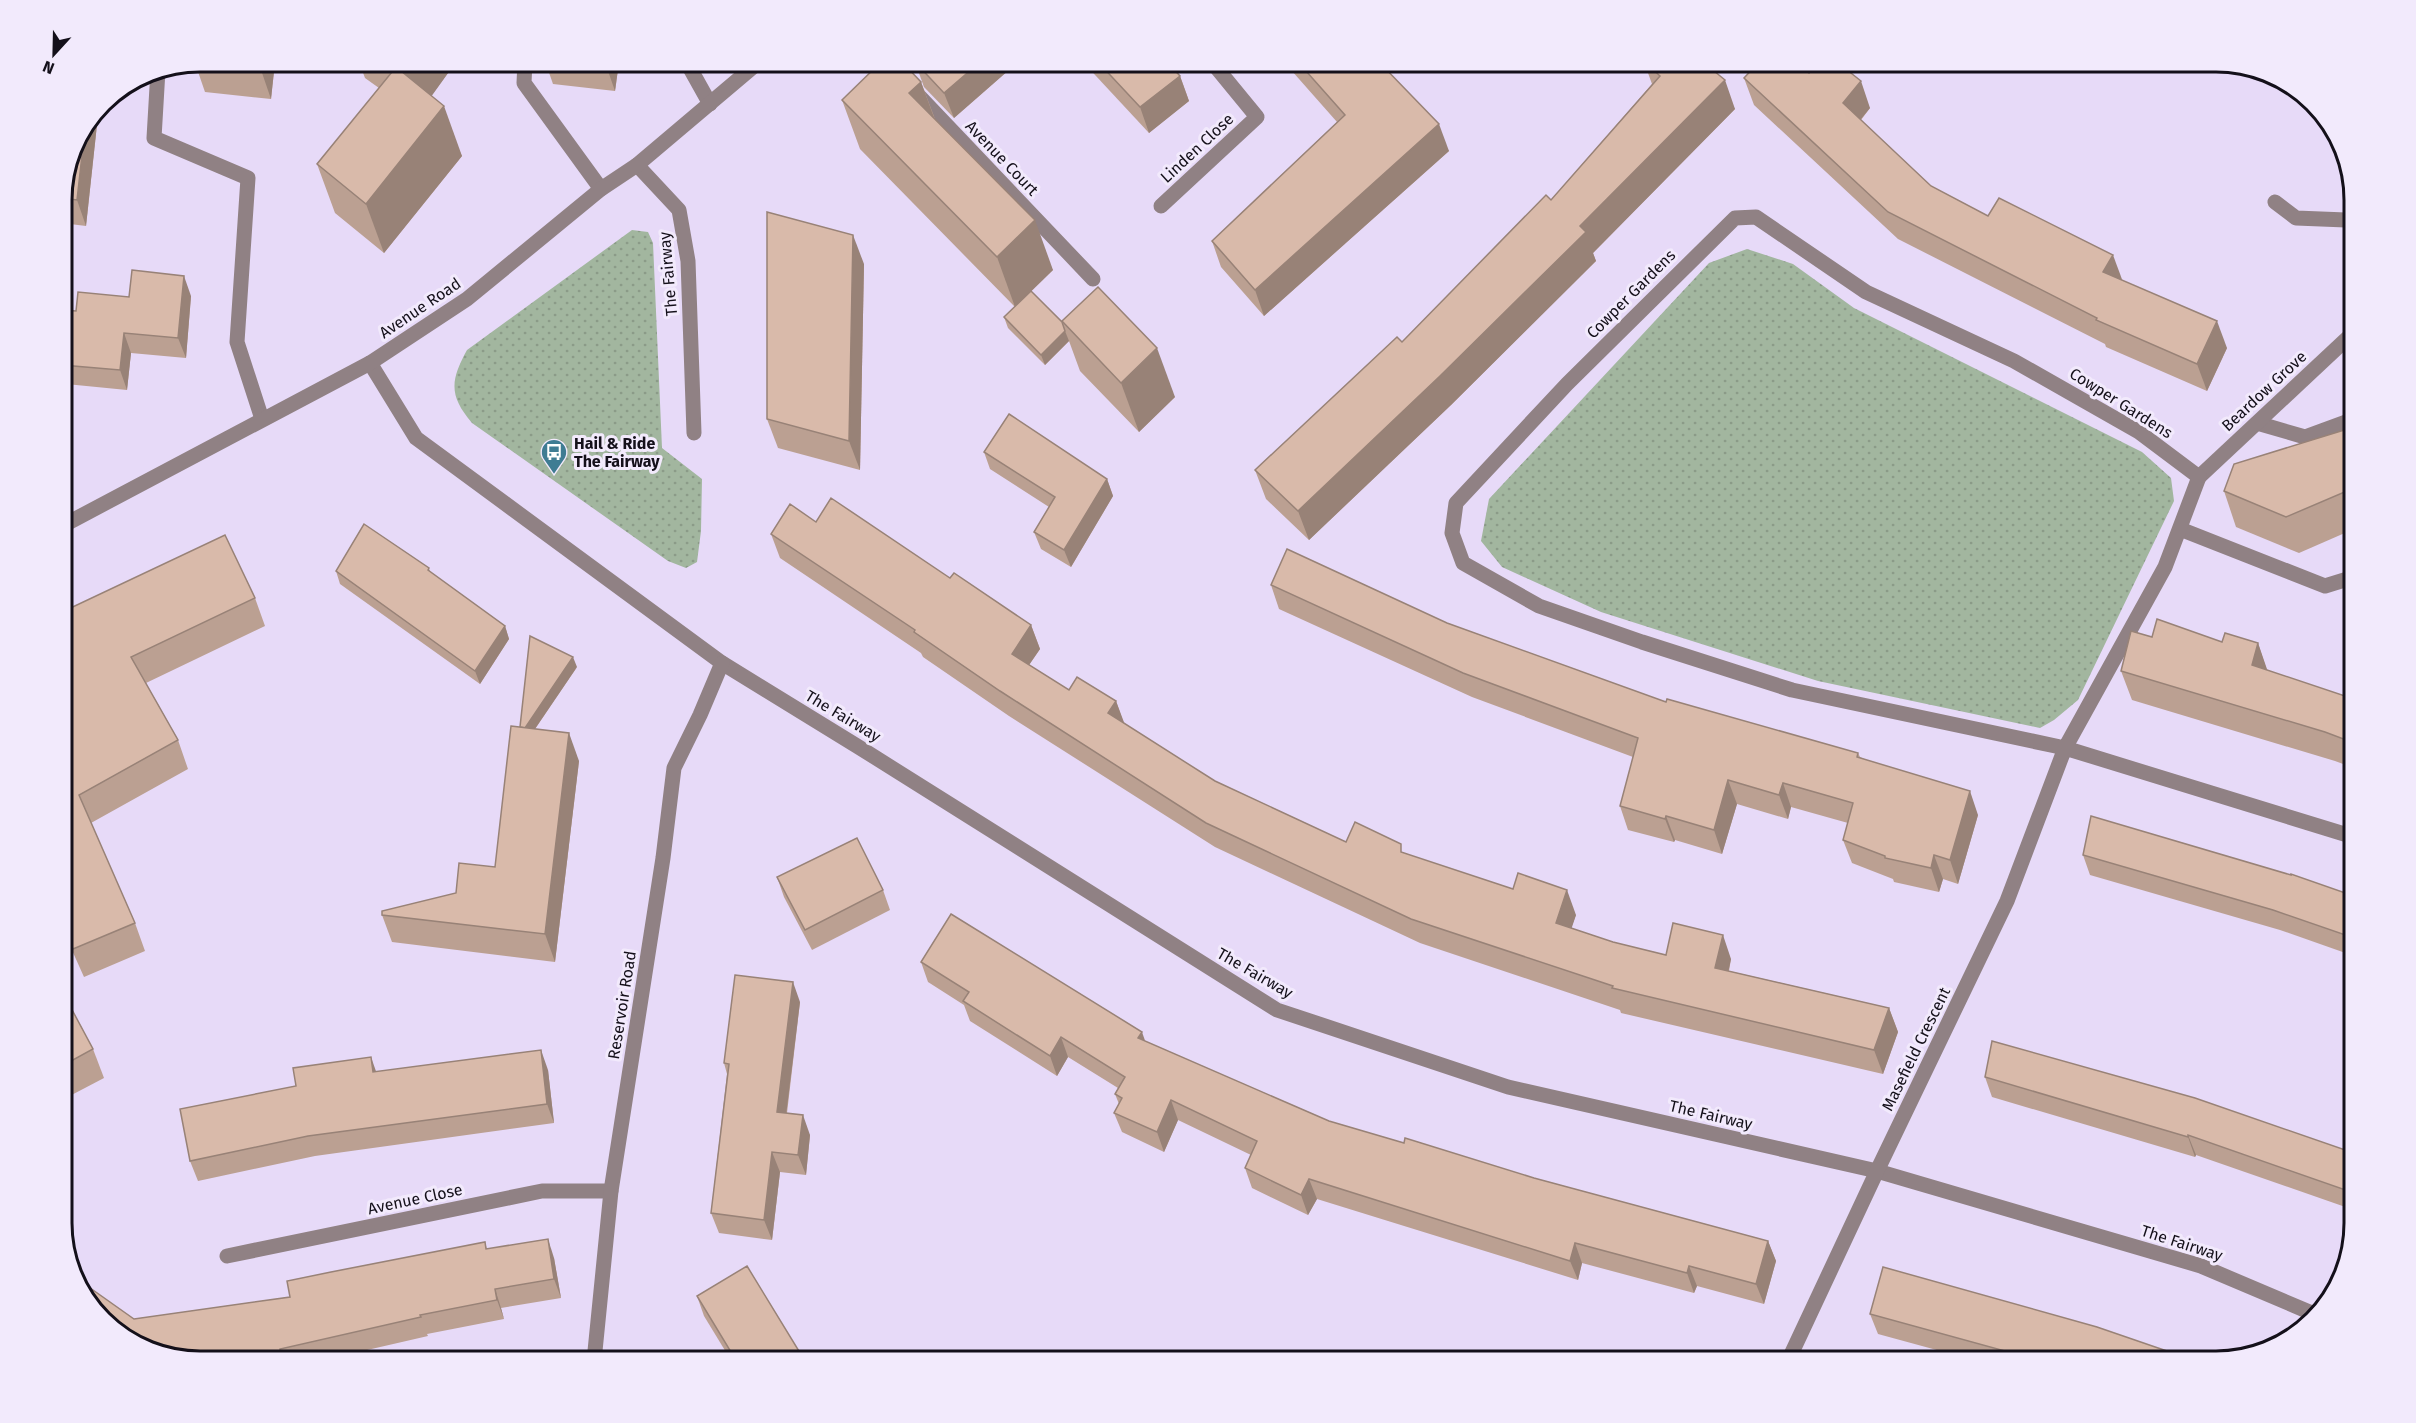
<svg xmlns="http://www.w3.org/2000/svg" width="2416" height="1423" viewBox="0 0 2416 1423" font-family="'Fira Sans',sans-serif">
	<style>
		.grass { fill: url(#grass-dots) }
		.lines { fill: none; stroke-linecap: round; stroke-linejoin: round }
		.minor { stroke: #908184; stroke-width: 15 }
		.wall { fill: #bba092 }
		.shaded-wall { fill: #988277 }
		.building { fill: #d9baaa; stroke: #988277; stroke-width: 1.5 }
		.labels { text-anchor: middle; dominant-baseline: central; stroke-width: 6; stroke-linejoin: round; paint-order: stroke }
		.street-label { font-size: 16px; fill: #14101a; stroke: #f2eafc }
		.poi-label { font-size: 16px; font-weight: bold; fill: #14101a; stroke: #f2eafc; text-anchor: start }
		.rim { fill: none; stroke: #14101a; stroke-width: 3 }
	</style>
	<defs>
		<pattern id="grass-dots" width="8" height="8" patternUnits="userSpaceOnUse" patternTransform="scale(1.5)"><rect width="8" height="8" fill="#a2b69f"/><path d="M2 2h.1M6 6h.1" fill="none" stroke="#8b9b88" stroke-width="1.8" stroke-linecap="round"/></pattern>
	</defs>
	<rect width="100%" height="100%" fill="#e7daf8"/>
	<g class="grass">
		<path d="M 632,230 L 648,232 L 653,243 L 662,448 L 702,479 L 701,531 L 697,562 L 686,568 L 668,561 L 472,423 C 449,396 450,381 467,350 Z"/>
		<path d="M 1747,249 L 1793,264 L 1854,308 L 2142,452 L 2171,478 L 2174,501 L 2078,700 L 2054,720 L 2040,728 L 1818,681 L 1601,612 L 1502,567 L 1481,541 L 1489,499 L 1709,263 Z"/>
	</g>
	<g class="lines">
		<g class="minor">
			<path d="M 525,61 L 524,83 L 601,189"/>
			<path d="M 686,61 L 710,104"/>
			<path d="M 158,70 L 154,138 L 248,178 L 237,342 L 262,419"/>
			<path d="M 917,94 L 1093,279"/>
			<path d="M 637,165 L 679,210 L 688,261 L 694,433"/>
			<path d="M 2275,202 L 2296,218 L 2346,220 L 2354,214"/>
			<path d="M 1161,206 L 1257,117 L 1211,61"/>
			<path d="M 370,363 L 416,438 L 722,663 L 857,746 L 1277,1010 L 1508,1087 L 1877,1171 L 2201,1266 L 2314,1314"/>
			<path d="M 2257,423 L 2305,437 L 2354,419"/>
			<path d="M 2199,477 L 2354,332"/>
			<path d="M 62,526 L 370,363 L 467,299 L 601,189 L 637,165 L 760,61"/>
			<path d="M 2180,529 L 2325,586 L 2354,577"/>
			<path d="M 227,1256 L 542,1191 L 611,1191"/>
			<path d="M 594,1361 L 611,1191 L 663,858 L 674,768 L 700,715 L 722,663"/>
			<path d="M 1788,1361 L 1877,1171 L 2007,901 L 2065,748 L 2165,567 L 2199,477 L 2139,432 L 2014,361 L 1866,292 L 1756,217 L 1735,218 L 1567,384 L 1456,503 L 1452,533 L 1463,563 L 1539,606 L 1642,642 L 1792,690 L 2065,748 L 2354,837"/>
		</g>
	</g>
	<g class="wall">
		<path d="M 200,62 L 275,62 L 271,99 L 205,92 L 195,63 Z"/>
		<path d="M 359,62 L 456,62 L 431,96 L 462,156 L 384,253 L 335,213 L 317,164 L 379,88 L 365,78 Z"/>
		<path d="M 619,62 L 615,91 L 553,84 L 546,64 Z"/>
		<path d="M 915,62 L 1018,62 L 954,118 L 924,87 Z"/>
		<path d="M 1083,62 L 1167,62 L 1180,76 L 1189,101 L 1149,133 Z"/>
		<path d="M 1284,62 L 1379,62 L 1449,151 L 1264,316 L 1221,267 L 1212,241 L 1337,122 Z"/>
		<path d="M 1644,62 L 1703,62 L 1735,109 L 1593,253 L 1596,261 L 1451,405 L 1309,540 L 1266,499 L 1255,470 L 1402,342 L 1551,200 L 1652,84 Z"/>
		<path d="M 1809,73 L 1870,108 L 1861,120 L 1931,186 L 1988,216 L 2122,280 L 2227,348 L 2207,391 L 2106,347 L 2105,344 L 1898,239 L 1754,105 L 1744,78 Z"/>
		<path d="M 921,82 L 935,119 L 1053,270 L 1015,307 L 860,149 L 842,100 Z"/>
		<path d="M 99,106 L 86,226 L 62,223 L 62,191 L 72,147 Z"/>
		<path d="M 864,264 L 860,470 L 778,448 L 767,419 Z"/>
		<path d="M 191,296 L 186,358 L 131,353 L 127,390 L 66,384 L 65,394 L 62,394 L 62,310 L 76,311 L 129,297 Z"/>
		<path d="M 1004,317 L 1062,322 L 1175,397 L 1139,432 L 1080,371 L 1069,341 L 1045,365 L 1008,328 Z"/>
		<path d="M 2354,427 L 2354,529 L 2299,553 L 2236,527 L 2224,491 Z"/>
		<path d="M 984,452 L 1107,479 L 1113,496 L 1071,567 L 1041,549 L 1034,532 L 1049,507 L 990,469 Z"/>
		<path d="M 816,522 L 950,578 L 1031,625 L 1040,649 L 1029,665 L 1069,690 L 1116,701 L 1124,724 L 1215,781 L 1346,842 L 1404,854 L 1576,915 L 1571,928 L 1613,942 L 1666,955 L 1731,959 L 1729,971 L 1889,1008 L 1898,1032 L 1883,1074 L 1621,1013 L 1620,1010 L 1420,943 L 1215,847 L 1009,716 L 923,657 L 921,653 L 780,558 L 771,534 Z"/>
		<path d="M 429,568 L 430,572 L 505,626 L 509,639 L 480,684 L 340,584 L 336,571 Z"/>
		<path d="M 1271,585 L 1447,623 L 1666,702 L 1858,753 L 1860,757 L 1978,815 L 1958,884 L 1943,879 L 1939,892 L 1894,882 L 1893,879 L 1852,863 L 1843,840 L 1848,823 L 1791,807 L 1788,819 L 1737,804 L 1722,854 L 1675,840 L 1674,842 L 1628,830 L 1620,806 L 1633,757 L 1472,697 L 1279,609 Z"/>
		<path d="M 255,598 L 265,626 L 146,683 L 178,740 L 188,769 L 91,823 L 135,923 L 145,951 L 84,977 L 62,928 L 62,612 Z"/>
		<path d="M 2222,642 L 2258,643 L 2267,671 L 2354,699 L 2354,768 L 2335,761 L 2132,700 L 2121,671 Z"/>
		<path d="M 577,667 L 535,729 L 579,761 L 555,962 L 392,942 L 382,915 L 456,893 L 495,867 L 520,727 Z"/>
		<path d="M 2083,855 L 2354,896 L 2354,956 L 2280,930 L 2090,875 Z"/>
		<path d="M 777,877 L 883,890 L 890,910 L 812,950 L 784,897 Z"/>
		<path d="M 921,962 L 1145,1041 L 1329,1121 L 1404,1143 L 1768,1241 L 1776,1261 L 1764,1304 L 1697,1286 L 1694,1293 L 1582,1263 L 1578,1280 L 1317,1199 L 1308,1215 L 1252,1188 L 1245,1168 L 1251,1155 L 1178,1120 L 1164,1152 L 1122,1132 L 1114,1113 L 1119,1104 L 1115,1094 L 1118,1088 L 1068,1057 L 1057,1076 L 970,1021 L 964,1005 L 928,982 Z"/>
		<path d="M 62,991 L 93,1049 L 104,1078 L 62,1100 Z"/>
		<path d="M 800,1002 L 787,1113 L 810,1135 L 806,1175 L 780,1172 L 772,1240 L 719,1233 L 711,1213 L 727,1074 L 724,1063 Z"/>
		<path d="M 548,1070 L 554,1123 L 315,1156 L 198,1181 L 190,1161 L 376,1072 Z"/>
		<path d="M 1985,1077 L 2354,1153 L 2354,1210 L 2196,1155 L 2195,1157 L 1992,1097 Z"/>
		<path d="M 485,1242 L 487,1249 L 554,1258 L 561,1298 L 501,1308 L 504,1319 L 427,1334 L 428,1336 L 315,1362 L 200,1362 L 134,1319 L 290,1297 Z"/>
		<path d="M 697,1296 L 805,1362 L 732,1362 L 704,1316 Z"/>
		<path d="M 1870,1314 L 2196,1361 L 1977,1361 L 1878,1334 Z"/>
	</g>
	<g class="shaded-wall">
		<path d="M 261,62 L 275,62 L 271,99 L 261,70 Z"/>
		<path d="M 403,62 L 456,62 L 418,115 L 400,66 Z"/>
		<path d="M 609,62 L 619,62 L 615,91 L 608,71 Z"/>
		<path d="M 980,62 L 1018,62 L 954,118 L 944,93 Z"/>
		<path d="M 1524,62 L 1533,62 L 1526,67 Z"/>
		<path d="M 1180,76 L 1189,101 L 1149,133 L 1140,107 Z"/>
		<path d="M 1725,80 L 1735,109 L 1593,253 L 1596,261 L 1451,405 L 1309,540 L 1298,511 Z"/>
		<path d="M 1861,81 L 1870,108 L 1852,130 L 1843,103 Z"/>
		<path d="M 921,82 L 939,131 L 909,93 Z"/>
		<path d="M 99,106 L 86,226 L 77,200 L 85,128 Z"/>
		<path d="M 444,106 L 462,156 L 384,253 L 366,204 Z"/>
		<path d="M 1439,124 L 1449,151 L 1264,316 L 1255,290 Z"/>
		<path d="M 1035,220 L 1053,270 L 1015,307 L 997,257 Z"/>
		<path d="M 853,235 L 864,264 L 860,470 L 849,441 Z"/>
		<path d="M 2113,255 L 2123,282 L 2103,272 Z"/>
		<path d="M 184,276 L 191,296 L 186,358 L 178,338 Z"/>
		<path d="M 2217,321 L 2227,348 L 2207,391 L 2197,364 Z"/>
		<path d="M 1065,331 L 1069,341 L 1045,365 L 1041,355 Z"/>
		<path d="M 124,333 L 131,353 L 127,390 L 120,370 Z"/>
		<path d="M 1157,348 L 1175,397 L 1139,432 L 1121,383 Z"/>
		<path d="M 62,373 L 66,384 L 65,394 L 62,385 Z"/>
		<path d="M 1107,479 L 1113,496 L 1071,567 L 1064,550 Z"/>
		<path d="M 1031,625 L 1040,649 L 1020,678 L 1012,654 Z"/>
		<path d="M 505,626 L 509,639 L 480,684 L 475,671 Z"/>
		<path d="M 2258,643 L 2268,672 L 2252,665 Z"/>
		<path d="M 573,657 L 577,667 L 522,748 L 518,738 Z"/>
		<path d="M 1116,701 L 1125,725 L 1108,713 Z"/>
		<path d="M 569,733 L 579,761 L 555,962 L 545,934 Z"/>
		<path d="M 1728,780 L 1737,804 L 1722,854 L 1714,830 Z"/>
		<path d="M 1783,783 L 1791,807 L 1788,819 L 1779,795 Z"/>
		<path d="M 1970,791 L 1978,815 L 1958,884 L 1950,860 Z"/>
		<path d="M 1666,816 L 1675,840 L 1674,842 L 1665,819 Z"/>
		<path d="M 1934,855 L 1943,879 L 1939,892 L 1931,868 Z"/>
		<path d="M 1567,890 L 1576,915 L 1565,948 L 1556,923 Z"/>
		<path d="M 1723,935 L 1731,959 L 1724,992 L 1715,968 Z"/>
		<path d="M 793,982 L 800,1002 L 784,1132 L 777,1112 Z"/>
		<path d="M 1889,1008 L 1898,1032 L 1883,1074 L 1874,1050 Z"/>
		<path d="M 1142,1032 L 1149,1052 L 1138,1038 Z"/>
		<path d="M 1061,1037 L 1068,1057 L 1057,1076 L 1050,1056 Z"/>
		<path d="M 541,1050 L 548,1070 L 554,1123 L 547,1104 Z"/>
		<path d="M 371,1057 L 378,1077 L 373,1072 Z"/>
		<path d="M 1171,1100 L 1178,1120 L 1164,1152 L 1157,1132 Z"/>
		<path d="M 803,1115 L 810,1135 L 806,1175 L 798,1155 Z"/>
		<path d="M 2188,1135 L 2196,1155 L 2195,1157 L 2188,1137 Z"/>
		<path d="M 772,1152 L 780,1172 L 772,1240 L 764,1220 Z"/>
		<path d="M 1309,1179 L 1317,1199 L 1308,1215 L 1301,1195 Z"/>
		<path d="M 62,1200 L 64,1205 L 69,1255 L 62,1232 Z"/>
		<path d="M 548,1239 L 554,1258 L 561,1298 L 554,1279 Z"/>
		<path d="M 1768,1241 L 1776,1261 L 1764,1304 L 1756,1284 Z"/>
		<path d="M 1575,1243 L 1582,1263 L 1578,1280 L 1570,1261 Z"/>
		<path d="M 1689,1266 L 1697,1286 L 1694,1293 L 1687,1273 Z"/>
		<path d="M 495,1289 L 501,1308 L 504,1319 L 497,1300 Z"/>
		<path d="M 280,1349 L 284,1362 L 282,1362 Z"/>
	</g>
	<g class="building">
		<path d="M 200,62 L 261,62 L 261,70 L 195,63 Z"/>
		<path d="M 394,62 L 403,62 L 400,66 Z"/>
		<path d="M 546,62 L 609,62 L 608,71 L 546,64 Z"/>
		<path d="M 881,62 L 902,62 L 921,82 L 909,93 L 1035,220 L 997,257 L 842,100 Z"/>
		<path d="M 915,62 L 980,62 L 944,93 Z"/>
		<path d="M 1098,62 L 1167,62 L 1180,76 L 1140,107 Z"/>
		<path d="M 1298,62 L 1379,62 L 1439,124 L 1255,290 L 1212,241 L 1345,115 Z"/>
		<path d="M 1645,62 L 1703,62 L 1725,80 L 1580,226 L 1586,232 L 1440,376 L 1298,511 L 1255,470 L 1397,337 L 1402,342 L 1546,195 L 1551,200 L 1660,76 Z"/>
		<path d="M 1759,62 L 1794,62 L 1809,73 L 1818,62 L 1837,62 L 1861,81 L 1843,103 L 1931,186 L 1988,216 L 1999,198 L 2113,255 L 2103,272 L 2217,321 L 2197,364 L 2096,320 L 2097,318 L 1888,212 L 1744,78 Z"/>
		<path d="M 396,67 L 444,106 L 366,204 L 317,164 Z"/>
		<path d="M 85,128 L 77,200 L 62,198 L 62,191 L 72,147 Z"/>
		<path d="M 767,212 L 853,235 L 849,441 L 767,419 Z"/>
		<path d="M 132,270 L 184,276 L 178,338 L 124,333 L 120,370 L 62,365 L 62,310 L 76,311 L 78,292 L 129,297 Z"/>
		<path d="M 1098,287 L 1157,348 L 1121,383 L 1062,321 Z"/>
		<path d="M 1031,291 L 1062,322 L 1065,331 L 1041,355 L 1004,317 Z"/>
		<path d="M 1009,414 L 1107,479 L 1064,550 L 1034,532 L 1055,497 L 984,452 Z"/>
		<path d="M 2354,427 L 2354,488 L 2286,517 L 2224,491 L 2234,464 Z"/>
		<path d="M 831,498 L 950,578 L 954,573 L 1031,625 L 1012,654 L 1069,690 L 1077,677 L 1116,701 L 1108,713 L 1215,781 L 1346,842 L 1355,822 L 1401,844 L 1401,852 L 1513,889 L 1518,873 L 1567,890 L 1556,923 L 1613,942 L 1666,955 L 1673,923 L 1723,935 L 1715,968 L 1889,1008 L 1874,1050 L 1612,988 L 1613,986 L 1411,919 L 1206,823 L 1000,691 L 914,632 L 915,630 L 771,534 L 790,504 L 816,522 Z"/>
		<path d="M 364,524 L 429,568 L 428,570 L 505,626 L 475,671 L 336,571 Z"/>
		<path d="M 225,535 L 255,598 L 131,657 L 178,740 L 79,795 L 135,923 L 73,949 L 62,923 L 62,612 Z"/>
		<path d="M 1287,549 L 1447,623 L 1666,702 L 1667,699 L 1858,753 L 1857,757 L 1970,791 L 1950,860 L 1934,855 L 1931,868 L 1885,858 L 1885,856 L 1843,840 L 1853,803 L 1783,783 L 1779,795 L 1728,780 L 1714,830 L 1666,816 L 1665,819 L 1620,806 L 1638,738 L 1463,673 L 1271,585 Z"/>
		<path d="M 2157,619 L 2222,642 L 2225,633 L 2258,643 L 2252,665 L 2354,699 L 2354,743 L 2325,732 L 2121,671 L 2131,631 L 2152,637 Z"/>
		<path d="M 530,636 L 573,657 L 525,728 L 520,727 Z"/>
		<path d="M 511,726 L 569,733 L 545,934 L 382,915 L 382,911 L 456,893 L 459,863 L 495,867 Z"/>
		<path d="M 2091,816 L 2291,875 L 2291,874 L 2354,896 L 2354,938 L 2273,910 L 2083,855 Z"/>
		<path d="M 857,838 L 883,890 L 805,930 L 777,877 Z"/>
		<path d="M 951,914 L 1142,1032 L 1138,1038 L 1329,1121 L 1404,1143 L 1405,1138 L 1534,1178 L 1768,1241 L 1756,1284 L 1689,1266 L 1687,1273 L 1575,1243 L 1570,1261 L 1309,1179 L 1301,1195 L 1245,1168 L 1257,1141 L 1171,1100 L 1157,1132 L 1114,1113 L 1122,1098 L 1115,1094 L 1125,1077 L 1061,1037 L 1050,1056 L 963,1001 L 969,992 L 921,962 Z"/>
		<path d="M 735,975 L 793,982 L 777,1112 L 803,1115 L 798,1155 L 772,1152 L 764,1220 L 711,1213 L 729,1064 L 724,1063 Z"/>
		<path d="M 62,991 L 93,1049 L 62,1066 Z"/>
		<path d="M 1992,1041 L 2195,1098 L 2354,1153 L 2354,1193 L 2188,1135 L 2188,1137 L 1985,1077 Z"/>
		<path d="M 541,1050 L 547,1104 L 308,1136 L 190,1161 L 180,1109 L 296,1086 L 293,1068 L 371,1057 L 373,1072 Z"/>
		<path d="M 548,1239 L 554,1279 L 495,1289 L 497,1300 L 420,1315 L 421,1317 L 280,1349 L 282,1362 L 200,1362 L 131,1343 L 80,1293 L 76,1278 L 134,1319 L 290,1297 L 287,1281 L 331,1272 L 485,1242 L 486,1249 Z"/>
		<path d="M 747,1266 L 805,1361 L 803,1362 L 737,1362 L 697,1296 Z"/>
		<path d="M 1883,1267 L 2097,1327 L 2196,1361 L 2041,1361 L 1870,1314 Z"/>
	</g>
	<defs>
		<g id="bus-pin" transform="scale(1.35)"><path d="M0 17L-7.5 6A9.5 9.5 0 1 1 7.5 6Z" fill="#3f7c93" stroke="#f2eafc"/><path d="M-5-6H5V4H4V6H2V4H-2V6H-4V4H-5ZM-3.5-4V0h7V-4ZM-3.5 1.2v1.5H-2V1.2ZM2 1.2v1.5H3.5V1.2Z" fill="#fff"/></g>
	</defs>
	<g fill-rule="evenodd">
		<use href="#bus-pin" x="554" y="452"/>
	</g>
	<g class="labels">
		<g class="street-label">
			<text transform="translate(1197 148) rotate(-43)">Linden Close</text>
			<text transform="translate(1002 158) rotate(46)">Avenue Court</text>
			<text transform="translate(668 274) rotate(-95)">The Fairway</text>
			<text transform="translate(1631 294) rotate(-45)">Cowper Gardens</text>
			<text transform="translate(420 308) rotate(-34)">Avenue Road</text>
			<text transform="translate(2264 391) rotate(-43)">Beardow Grove</text>
			<text transform="translate(2121 403) rotate(32)">Cowper Gardens</text>
			<text transform="translate(843 716) rotate(31)">The Fairway</text>
			<text transform="translate(1255 973) rotate(30)">The Fairway</text>
			<text transform="translate(622 1005) rotate(-81)">Reservoir Road</text>
			<text transform="translate(1916 1049) rotate(-64)">Masefield Crescent</text>
			<text transform="translate(1711 1115) rotate(13)">The Fairway</text>
			<text transform="translate(415 1199) rotate(-12)">Avenue Close</text>
			<text transform="translate(2182 1243) rotate(18)">The Fairway</text>
		</g>
		<g class="poi-label">
			<text x="574" y="443">Hail &amp; Ride<tspan x="574" dy="18">The Fairway</tspan></text>
		</g>
	</g>
	<path d="M0 0H2416V1423H0ZM200 72H2216A128 128 0 0 1 2344 200V1223A128 128 0 0 1 2216 1351H200A128 128 0 0 1 72 1223V200A128 128 0 0 1 200 72Z" fill="#f2eafc" fill-rule="evenodd"/>
	<path class="rim" d="M200 72H2216A128 128 0 0 1 2344 200V1223A128 128 0 0 1 2216 1351H200A128 128 0 0 1 72 1223V200A128 128 0 0 1 200 72Z"/>
	<g transform="translate(54 54) rotate(202)" stroke="#f2eafc" stroke-width="4.5" paint-order="stroke">
	<path d="M0-4.5L10 22L0 15L-10 22Z" fill="#14101a"/>
	<text y="-9" font-size="16" font-weight="bold" text-anchor="middle" fill="#14101a">N</text>
	</g>
</svg>
